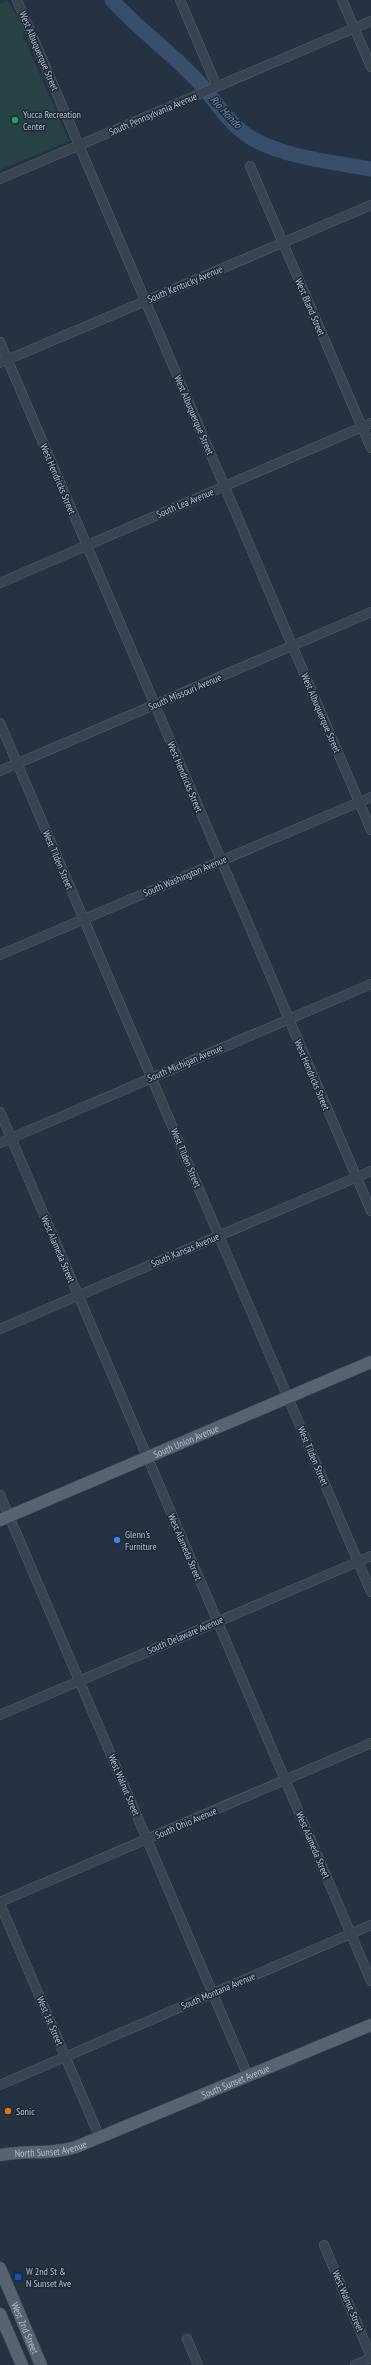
<svg xmlns="http://www.w3.org/2000/svg" width="371" height="2365" viewBox="0 0 371 2365" font-family="'PT Sans Narrow',sans-serif">
	<style>
		.green { fill: #264244 }
		.lines { fill: none; stroke-linecap: round; stroke-linejoin: round }
		.river { stroke: #374f6b; stroke-width: 15 }
		.minor-casing { stroke: #566270; stroke-width: 10 }
		.major-casing { stroke: #424d5c; stroke-width: 13 }
		.minor { stroke: #384452; stroke-width: 9 }
		.major { stroke: #566372; stroke-width: 12 }
		.leisure-dot { fill: #2e9e5b; stroke: #1d2938; stroke-width: 1.5 }
		.shop-dot { fill: #3f7fe0; stroke: #1d2938; stroke-width: 1.5 }
		.food-dot { fill: #e8710a; stroke: #1d2938; stroke-width: 1.5 }
		.transit-dot { fill: #1a4fb4; stroke: #1d2938; stroke-width: 1.5 }
		.labels { text-anchor: middle; dominant-baseline: central; stroke-width: 3; stroke-linejoin: round; paint-order: stroke }
		.street-label { font-size: 10px; fill: #b5bfcc; stroke: #1d2938 }
		.poi-label { font-size: 10px; fill: #b5bfcc; stroke: #1d2938; text-anchor: start }
		.water-label { font-size: 11px; font-style: italic; fill: #7391b2; stroke: #1d2938 }
	</style>
	<rect width="100%" height="100%" fill="#243243"/>
	<path class="green" d="M 8,1 L 25,29 L 23,36 L 69,141 L 0,170 L 0,4 Z"/>
	<g class="lines">
		<path class="river" d="M 112,0 C 137,28 168,50 194,77 C 214,97 228,125 253,139 C 288,158 333,162 371,169"/>
		<g class="minor-casing">
			<g id="minor">
				<path d="M 17,0 L 371,830"/>
				<path d="M 180,0 L 217,87"/>
				<path d="M 342,0 L 371,67"/>
				<path d="M 250,166 L 371,448"/>
				<path d="M 0,179 L 371,21"/>
				<path d="M 0,342 L 371,1211"/>
				<path d="M 0,363 L 371,205"/>
				<path d="M 0,583 L 371,423"/>
				<path d="M 0,723 L 371,1592"/>
				<path d="M 0,771 L 371,612"/>
				<path d="M 0,955 L 371,797"/>
				<path d="M 0,1112 L 371,1981"/>
				<path d="M 0,1143 L 371,984"/>
				<path d="M 0,1329 L 371,1171"/>
				<path d="M 0,1495 L 248,2076"/>
				<path d="M 0,1715 L 371,1556"/>
				<path d="M 0,1902 L 371,1743"/>
				<path d="M 0,1904 L 100,2138"/>
				<path d="M 0,2085 L 371,1925"/>
				<path d="M 324,2245 L 371,2357"/>
				<path d="M 187,2339 L 198,2365"/>
				<path d="M 355,2365 L 371,2358"/>
			</g>
		</g>
		<g class="major-casing">
			<g id="major">
				<path id="s1" d="M 0,1520 L 371,1362"/>
				<path id="s2" d="M 0,2155 C 26,2150 51,2155 76,2147 L 371,2025"/>
				<path id="s3" d="M 0,2268 L 41,2365"/>
				<path d="M 0,2314 L 22,2365"/>
			</g>
		</g>
		<use href="#minor" class="minor"/>
		<use href="#major" class="major"/>
	</g>
	<circle class="leisure-dot" cx="15" cy="120" r="4"/>
	<circle class="shop-dot" cx="117" cy="1540" r="4"/>
	<circle class="food-dot" cx="8" cy="2111" r="4"/>
	<rect class="transit-dot" x="14" y="2273" width="8" height="8" rx="2"/>
	<g class="labels">
		<g class="street-label">
			<text transform="translate(39 51) rotate(67)">West Albuquerque Street</text>
			<text transform="translate(153 114) rotate(-23)">South Pennsylvania Avenue</text>
			<text transform="translate(185 284) rotate(-23)">South Kentucky Avenue</text>
			<text transform="translate(310 307) rotate(67)">West Bland Street</text>
			<text transform="translate(194 415) rotate(67)">West Albuquerque Street</text>
			<text transform="translate(58 479) rotate(67)">West Hendricks Street</text>
			<text transform="translate(185 503) rotate(-23)">South Lea Avenue</text>
			<text transform="translate(185 692) rotate(-23)">South Missouri Avenue</text>
			<text transform="translate(321 713) rotate(67)">West Albuquerque Street</text>
			<text transform="translate(185 777) rotate(67)">West Hendricks Street</text>
			<text transform="translate(58 860) rotate(67)">West Tilden Street</text>
			<text transform="translate(185 876) rotate(-23)">South Washington Avenue</text>
			<text transform="translate(185 1063) rotate(-23)">South Michigan Avenue</text>
			<text transform="translate(312 1075) rotate(67)">West Hendricks Street</text>
			<text transform="translate(186 1158) rotate(67)">West Tilden Street</text>
			<text transform="translate(58 1249) rotate(67)">West Alameda Street</text>
			<text transform="translate(185 1250) rotate(-23)">South Kansas Avenue</text>
			<text stroke="none"><textPath href="#s1" startOffset="202">South Union Avenue</textPath></text>
			<text transform="translate(313 1456) rotate(67)">West Tilden Street</text>
			<text transform="translate(185 1547) rotate(67)">West Alameda Street</text>
			<text transform="translate(185 1635) rotate(-23)">South Delaware Avenue</text>
			<text transform="translate(124 1785) rotate(67)">West Walnut Street</text>
			<text transform="translate(186 1823) rotate(-23)">South Ohio Avenue</text>
			<text transform="translate(313 1845) rotate(67)">West Alameda Street</text>
			<text transform="translate(218 1991) rotate(-23)">South Montana Avenue</text>
			<text transform="translate(50 2021) rotate(67)">West 1st Street</text>
			<text stroke="none"><textPath href="#s2" startOffset="249">South Sunset Avenue</textPath></text>
			<text stroke="none"><textPath href="#s2" startOffset="51">North Sunset Avenue</textPath></text>
			<text transform="translate(348 2301) rotate(67)">West Walnut Street</text>
			<text stroke="none"><textPath href="#s3" startOffset="65">West 2nd Street</textPath></text>
		</g>
		<g class="poi-label">
			<text x="23" y="114">Yucca Recreation<tspan x="23" dy="12">Center</tspan></text>
			<text x="125" y="1534">Glenn's<tspan x="125" dy="12">Furniture</tspan></text>
			<text x="16" y="2111">Sonic</text>
			<text x="26" y="2271">W 2nd St &amp;<tspan x="26" dy="12">N Sunset Ave</tspan></text>
		</g>
		<g class="water-label">
			<text transform="translate(226 112) rotate(47)">Rio Hondo</text>
		</g>
	</g>
</svg>
